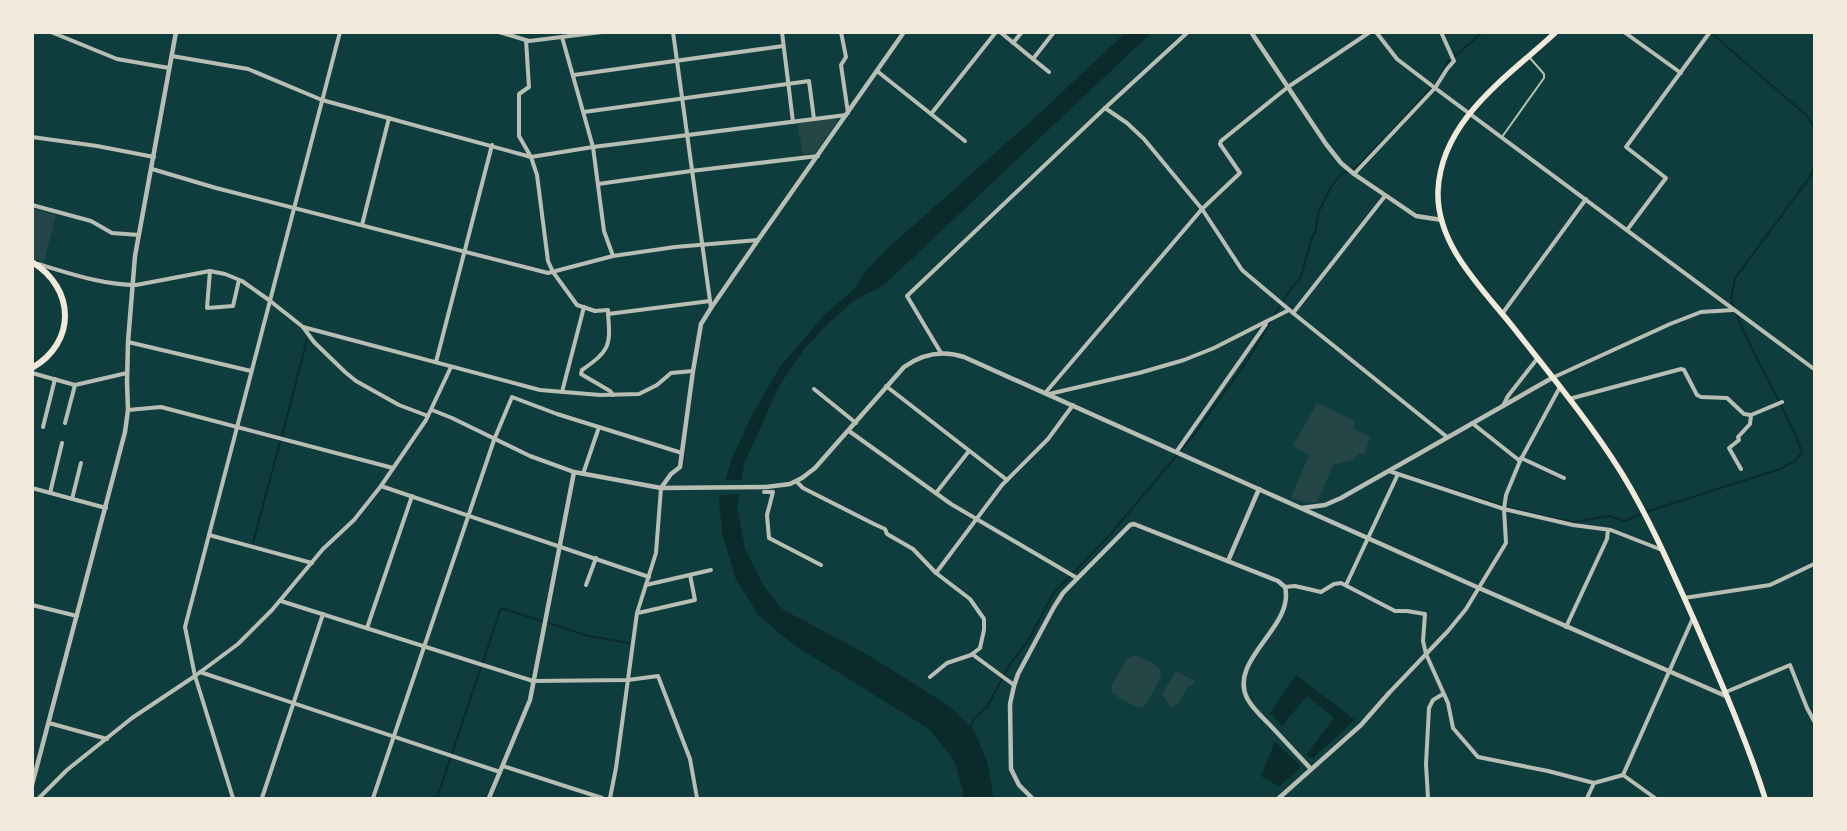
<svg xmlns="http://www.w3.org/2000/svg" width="1847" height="831" viewBox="0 0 1847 831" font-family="Raleway,sans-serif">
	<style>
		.green { fill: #244646 }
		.water { fill: #0a2a2b }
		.pier { fill: #0f3d3e }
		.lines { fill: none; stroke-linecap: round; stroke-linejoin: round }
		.stream { stroke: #0a2a2b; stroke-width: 2 }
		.service { stroke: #b8beb3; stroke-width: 2 }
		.minor { stroke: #b8beb3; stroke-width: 4 }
		.tertiary { stroke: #b8beb3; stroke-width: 4.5 }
		.primary { stroke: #f1e9da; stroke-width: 5.5 }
		.motorway { stroke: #f1e9da; stroke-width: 6 }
	</style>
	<rect width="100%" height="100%" fill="#0f3d3e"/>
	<g class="green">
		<path d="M 835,118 L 837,122 L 815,153 L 803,154 L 797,123 Z"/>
		<path d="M 32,209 L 56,215 L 44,262 L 33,259 Z"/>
		<path d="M 1317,403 L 1355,421 L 1353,428 L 1370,438 L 1364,455 L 1359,453 L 1353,460 L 1333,465 L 1317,502 L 1309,503 L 1291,498 L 1309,455 L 1293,446 Z"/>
		<path d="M 1135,655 C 1145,660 1162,664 1161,677 L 1147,703 L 1142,707 L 1136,707 L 1118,697 L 1112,692 L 1111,687 L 1126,659 Z"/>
		<path d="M 1176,671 L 1195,681 L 1192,686 L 1189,685 L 1177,705 L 1171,708 L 1162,694 Z"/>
	</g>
	<g class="water">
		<path d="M 1125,33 L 1151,33 L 884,285 L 855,300 L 831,321 L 805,348 L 779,386 L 744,464 L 737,506 L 745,549 L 763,585 L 782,609 L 870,656 L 949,706 L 974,730 L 987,761 L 992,786 L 993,798 L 964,798 L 963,791 L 954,760 L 929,729 L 794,645 L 760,617 L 736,580 L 722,533 L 719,501 L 731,461 L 750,419 L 779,368 L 825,314 L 855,288 L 864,273 L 887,249 L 1040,113 Z"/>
		<path d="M 1296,675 L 1355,720 L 1312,759 L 1306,755 L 1334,718 L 1307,696 L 1282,726 L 1270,713 Z"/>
		<path d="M 1275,741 L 1300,766 L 1299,769 L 1279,787 L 1261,776 Z"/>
	</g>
	<path class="pier" d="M 723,480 L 744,480 L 741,494 L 719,495 Z"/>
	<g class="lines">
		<g class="stream">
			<path d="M 1710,32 L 1806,115 L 1814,126"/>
			<path d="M 1437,82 L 1448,62 L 1483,32"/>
			<path d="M 1390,133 L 1432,87"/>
			<path d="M 1734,308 L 1731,299 L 1735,278 L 1810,177 L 1814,168"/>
			<path d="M 1273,317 L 1292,287 L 1300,279 L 1312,238 L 1315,232 L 1319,211 L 1331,187 L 1341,174 L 1357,167 L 1383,140"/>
			<path d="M 282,436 L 307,340"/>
			<path d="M 1400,473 L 1509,508 L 1557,519 L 1573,522 L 1610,516 L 1625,521 L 1649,511 L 1780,469 L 1795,461 L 1802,452 C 1785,404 1754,361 1736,313"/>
			<path d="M 253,543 L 280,442"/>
			<path d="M 971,727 L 973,720 L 987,707 L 1010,664 L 1028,641 L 1053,594 L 1109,536 L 1193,436 L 1247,361 L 1271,321"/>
			<path d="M 437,798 L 501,608 L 589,636 L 629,643"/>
		</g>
		<path class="service" d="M 1502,137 L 1544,78 L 1544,74 L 1530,58"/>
		<g class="minor">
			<path d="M 51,32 L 117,59 L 169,68"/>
			<path d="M 499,32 L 529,41 L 602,32"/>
			<path d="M 673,32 L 711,308"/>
			<path d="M 782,32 L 793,122"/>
			<path d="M 841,32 L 846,57 L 841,65 L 848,113"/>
			<path d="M 1000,32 L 1049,72"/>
			<path d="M 1376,32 L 1397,59 L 1435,88 L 1814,369"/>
			<path d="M 1624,32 L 1681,73"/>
			<path d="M 562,37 L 593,147 L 604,231 L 613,256"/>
			<path d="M 526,40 L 529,87 L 519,94 L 519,136 L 531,157 L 537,175 L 548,261 L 553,272 L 577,305 L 595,311 L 608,310 L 608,314 L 710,301"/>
			<path d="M 1013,43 L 1022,32"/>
			<path d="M 172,56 L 248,69 L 322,100 L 531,157 L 593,147 L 846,115"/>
			<path d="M 1033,59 L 1054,32"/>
			<path d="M 877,71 L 965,141"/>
			<path d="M 574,75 L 783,46"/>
			<path d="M 1105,108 L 1127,123 L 1144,139 L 1202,209 L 1242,270 L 1293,313 L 1447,437"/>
			<path d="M 584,112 L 809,81 L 814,119"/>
			<path d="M 931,114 L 996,32"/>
			<path d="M 32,137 L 97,146 L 154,157"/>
			<path d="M 152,169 L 216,188 L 548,273 L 613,256 L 675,247 L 758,240"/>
			<path d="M 1354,174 L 1435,88 L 1447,69 L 1454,61 L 1441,32"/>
			<path d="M 598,184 L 691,171 L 818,156"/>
			<path d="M 32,205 L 91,221 L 112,233 L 139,235"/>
			<path d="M 362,225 L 389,118"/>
			<path d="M 1627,230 L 1666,178 L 1626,147 L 1710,32"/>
			<path d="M 38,264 C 69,273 102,285 136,285 L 210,271 L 225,274 L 242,281 L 269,300 L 303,327 L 314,342 L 345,372 L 356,381 L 399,405 L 428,416"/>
			<path d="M 210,271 L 207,308 L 233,306 L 239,280"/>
			<path d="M 1293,313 L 1385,196"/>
			<path d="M 608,314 C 611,347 609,351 582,370 L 581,374 L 610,391 L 613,395"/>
			<path d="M 1502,314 L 1586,199"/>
			<path d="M 303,327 L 540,390 L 600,395 L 639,394 L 657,385 L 671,373 L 693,371"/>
			<path d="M 128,342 L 251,371"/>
			<path d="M 941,353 L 907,296 L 1105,108 L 1188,32"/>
			<path d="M 436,362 L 492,145"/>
			<path d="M 32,373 L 75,385 L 127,373"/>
			<path d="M 1552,378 L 1670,324 L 1701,312 L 1733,310"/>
			<path d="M 886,386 L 1007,480"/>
			<path d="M 814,389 L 856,423"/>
			<path d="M 562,392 L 584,307"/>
			<path d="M 1046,392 L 1202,209 L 1240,173 L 1220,144 L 1221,141 L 1288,87 L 1370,32"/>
			<path d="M 1049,394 L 1139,373 L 1184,360 L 1214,348 L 1289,310"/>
			<path d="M 1569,399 L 1681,369 L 1684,370 L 1697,395 L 1701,397 L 1727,398 L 1744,414 L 1751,415 L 1782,402"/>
			<path d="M 1503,406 L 1508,396 L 1537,359"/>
			<path d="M 128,410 L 161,407 L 393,468"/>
			<path d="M 432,410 L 452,418 L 530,456 L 574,472"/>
			<path d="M 65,423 L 75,385"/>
			<path d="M 1472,423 L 1520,461"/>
			<path d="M 43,427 L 55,379"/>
			<path d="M 849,431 L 951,504 L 1077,578"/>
			<path d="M 1177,451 L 1266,324"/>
			<path d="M 1521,458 L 1564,478"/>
			<path d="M 1741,469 L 1729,448 L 1739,440 L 1738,437 L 1750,424 L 1751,415"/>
			<path d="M 1389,471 L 1504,509 L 1573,525 L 1611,530 L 1662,550"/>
			<path d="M 583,474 L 599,427"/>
			<path d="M 797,482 L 803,488 L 874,524 L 885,529 L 887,534 L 913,549 L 936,573 L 970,599 L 984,619 L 984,630 L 980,648 L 971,655 L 947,663 L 930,677"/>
			<path d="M 381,486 L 649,577"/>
			<path d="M 32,488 L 106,508"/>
			<path d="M 764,492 L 773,492 L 767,515 L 769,538 L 821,565"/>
			<path d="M 50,493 L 62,443"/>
			<path d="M 936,493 L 969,451"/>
			<path d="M 72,499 L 81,463"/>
			<path d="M 209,535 L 312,563"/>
			<path d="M 936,573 L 1002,485 L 1048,439 L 1073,405"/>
			<path d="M 586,585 L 596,558"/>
			<path d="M 646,585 L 711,570"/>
			<path d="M 1346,585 L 1398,474"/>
			<path d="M 1285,587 L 1295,586 L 1321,592 L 1334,584 L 1341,583 L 1395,611 L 1407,611 L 1425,614 L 1423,641 L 1426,654 L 1448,703 L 1453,728 L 1478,757 L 1548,771 L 1594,783"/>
			<path d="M 1684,598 L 1770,585 L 1814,564"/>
			<path d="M 281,601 L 533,681 L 628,680 L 658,676 L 690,759 L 697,798"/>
			<path d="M 32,605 L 77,616"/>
			<path d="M 638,613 L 695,600 L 690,575"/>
			<path d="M 1566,627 L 1607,539 L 1608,530"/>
			<path d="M 367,628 L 412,496"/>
			<path d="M 972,654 L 1014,685"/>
			<path d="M 200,672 L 500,772"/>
			<path d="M 1726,692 L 1790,665 L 1807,708 L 1814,721"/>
			<path d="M 1389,693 L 1448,631 L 1466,609 L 1506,543 L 1504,509 L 1506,495 L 1520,461 L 1560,387"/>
			<path d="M 49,723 L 107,739"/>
			<path d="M 503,766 L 602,798"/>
			<path d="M 1623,775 L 1655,798"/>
			<path d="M 39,798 L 67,770 L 132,718 L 195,676 L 238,644 L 272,610 L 323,549 L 354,520 L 381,486 L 426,420 L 451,367"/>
			<path d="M 233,798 L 195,676 L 185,627 L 340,32"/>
			<path d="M 262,798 L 323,614"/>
			<path d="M 373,798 L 494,440 L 512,397 L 557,414 L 682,453"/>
			<path d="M 610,798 L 616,768 L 637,613 L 656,553 L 661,488"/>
			<path d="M 1428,798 L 1426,764 L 1429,708 L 1433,700 L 1443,694"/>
			<path d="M 1587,798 L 1594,783 L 1623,775 L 1693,618"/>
		</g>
		<g class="tertiary">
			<path d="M 1251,32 L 1326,144 L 1341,163 L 1354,174 L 1416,216 L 1442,220"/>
			<path d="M 661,488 L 671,474 L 680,467 L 693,371 L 701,324 L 711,308 L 758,240 L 904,32"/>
			<path d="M 1302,508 L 1325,505 L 1341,498 L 1552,378"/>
			<path d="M 1228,561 L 1259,489"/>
			<path d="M 32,785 L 125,432 L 128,410 L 127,382 L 128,342 L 135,256 L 176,32"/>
			<path d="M 489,798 L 530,700 L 574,472 L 661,488 L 766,487 L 790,484 L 802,478 L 815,468 L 904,367 C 922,354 943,350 964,357 L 1479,588 L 1728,697"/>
			<path d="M 1032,798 L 1019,785 L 1011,769 L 1010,704 L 1014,686 L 1018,674 L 1054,607 L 1063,593 L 1130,525 L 1134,524 L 1278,581 L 1285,587 C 1295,627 1228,659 1247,698 C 1252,708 1261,716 1269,724 C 1283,739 1297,754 1311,769"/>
			<path d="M 1279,798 L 1361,725 L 1389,693"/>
		</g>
		<path class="primary" d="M 1556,32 C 1509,76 1441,119 1438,191 C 1436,245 1482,288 1513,327 C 1550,374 1589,421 1621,472 C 1650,519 1672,571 1695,622 C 1720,680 1746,738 1765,798"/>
		<path class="motorway" d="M 32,262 C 75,288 77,342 32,368"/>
	</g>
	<rect width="1847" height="831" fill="none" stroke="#f1e9da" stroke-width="68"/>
</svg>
